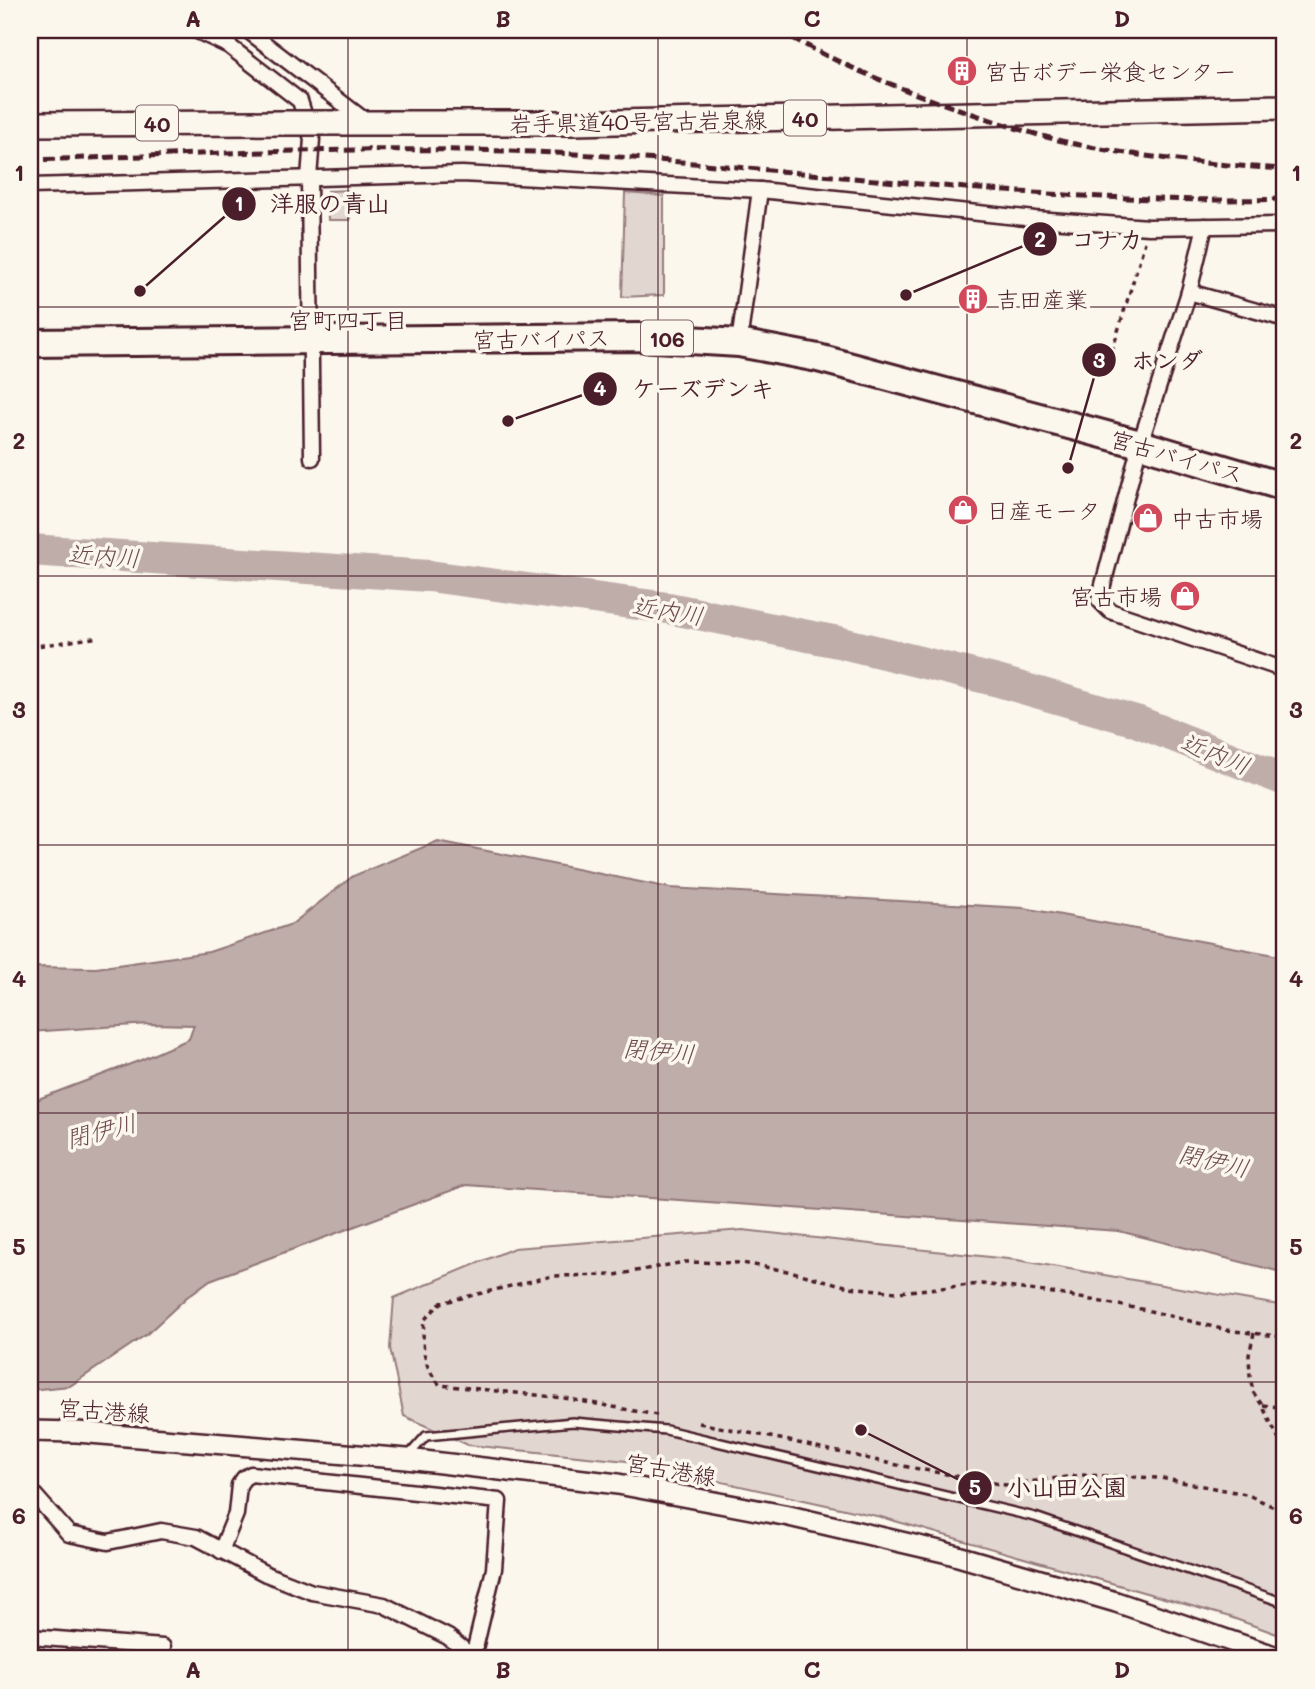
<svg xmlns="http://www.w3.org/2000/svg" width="1315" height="1689" viewBox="0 0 1315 1689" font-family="Mali,'Klee One',sans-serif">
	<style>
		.green { fill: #e2d7d0; stroke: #967b7e; stroke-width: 2 }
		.water { fill: #bfadaa; stroke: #907477; stroke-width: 2 }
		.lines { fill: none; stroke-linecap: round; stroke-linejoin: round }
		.river { stroke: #bfadaa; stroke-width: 32 }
		.lane-casing { stroke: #4a1f2b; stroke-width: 12 }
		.street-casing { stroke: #4a1f2b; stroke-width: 19 }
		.secondary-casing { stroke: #4a1f2b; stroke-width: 24 }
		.primary-casing { stroke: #4a1f2b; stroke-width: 28 }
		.highway-casing { stroke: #4a1f2b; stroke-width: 32 }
		.path { stroke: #4a1f2b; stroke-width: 3.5; stroke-dasharray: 5 5; stroke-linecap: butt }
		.lane { stroke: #fbf7ec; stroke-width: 7 }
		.street { stroke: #fbf7ec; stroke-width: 14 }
		.secondary { stroke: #fbf7ec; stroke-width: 19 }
		.primary { stroke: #fbf7ec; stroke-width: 23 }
		.highway { stroke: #fbf7ec; stroke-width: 26 }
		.rail { stroke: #4a1f2b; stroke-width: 5; stroke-dasharray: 10 5; stroke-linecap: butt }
		.primary-bridge-casing { stroke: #4a1f2b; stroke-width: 28; stroke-linecap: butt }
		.primary-bridge { stroke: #fbf7ec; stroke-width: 23 }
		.grid { fill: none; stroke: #4a1f2b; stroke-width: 2; stroke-opacity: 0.55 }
		.labels { text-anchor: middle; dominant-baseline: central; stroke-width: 7; stroke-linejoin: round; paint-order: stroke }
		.shield { fill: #fbf7ec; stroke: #7f6065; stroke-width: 2 }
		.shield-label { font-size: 21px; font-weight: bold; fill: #4a1f2b }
		.poi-label { font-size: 23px; fill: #4a1f2b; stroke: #fbf7ec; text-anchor: start }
		.street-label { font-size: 23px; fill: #4a1f2b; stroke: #fbf7ec }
		.neighbourhood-label { font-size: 24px; fill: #4a1f2b; stroke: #fbf7ec }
		.water-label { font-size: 24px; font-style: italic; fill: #6d4a51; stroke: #fbf7ec }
		.leader { fill: none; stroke: #4a1f2b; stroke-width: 2.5 }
		.callout-dot { fill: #4a1f2b; stroke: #fbf7ec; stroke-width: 2.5 }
		.mark-label { font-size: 21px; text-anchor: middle; font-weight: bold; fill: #fff }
		.callout-label { font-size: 24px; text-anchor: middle; font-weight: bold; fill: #4a1f2b; stroke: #fbf7ec; stroke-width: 7; stroke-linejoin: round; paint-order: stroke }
		.neatline { fill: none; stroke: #4a1f2b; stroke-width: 2.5 }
		.grid-label { font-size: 23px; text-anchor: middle; font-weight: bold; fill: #4a1f2b }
	</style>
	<rect width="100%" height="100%" fill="#fbf7ec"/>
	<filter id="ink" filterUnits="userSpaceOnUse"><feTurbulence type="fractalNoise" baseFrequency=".0143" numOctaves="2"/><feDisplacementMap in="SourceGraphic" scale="14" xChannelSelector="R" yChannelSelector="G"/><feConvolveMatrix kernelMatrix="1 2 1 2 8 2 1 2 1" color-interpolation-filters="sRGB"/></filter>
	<g filter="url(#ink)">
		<g class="green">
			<path d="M 349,190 L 350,220 L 328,220 L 327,191 Z"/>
			<path d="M 625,193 L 664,196 L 664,295 L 622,297 Z"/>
			<path d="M 743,1230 L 1017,1260 L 1285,1306 L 1285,1637 L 1230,1617 L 881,1517 L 627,1461 L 468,1445 L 404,1416 L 390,1348 L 394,1298 L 514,1248 Z"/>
		</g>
		<path class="water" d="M 438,841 L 670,888 L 1024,908 L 1285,957 L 1285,1273 L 1119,1231 L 466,1185 L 210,1280 L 187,1297 L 147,1334 L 70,1386 L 30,1390 L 30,1104 L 41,1098 L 141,1060 L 189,1039 L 194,1025 L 150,1024 L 30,1032 L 30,967 L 96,968 L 209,952 L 292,924 L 353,876 Z"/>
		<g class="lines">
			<path class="river" d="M 30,550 L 429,576 L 668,608 L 838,642 L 998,681 L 1136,721 L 1285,780"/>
			<g class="lane-casing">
				<path id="lane" d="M 409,1455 L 426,1436 L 573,1422 L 666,1430 L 1035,1517 L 1285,1603"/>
			</g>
			<g class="street-casing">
				<g id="street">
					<path d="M 195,30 L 229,46 L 300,101 L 312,139 L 309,178 L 312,458"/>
					<path d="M 247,30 L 367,122"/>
					<path d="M 30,186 L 462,174 L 760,190 L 1035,219 L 1149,227 L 1285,225"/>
					<path d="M 1205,226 L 1189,292 L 1140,444 L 1099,600 L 1110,611 L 1285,670"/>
					<path d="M 1189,292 L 1285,319"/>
					<path d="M 739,343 L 760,190"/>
					<path d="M 30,1490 L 69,1534 L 108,1542 L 161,1531 L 196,1537 L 266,1574 L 312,1592 L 384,1605 L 448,1637 L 473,1657 L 473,1659"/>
					<path d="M 221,1551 L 236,1514 L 239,1485 L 244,1478 L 251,1474 L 499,1501 L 494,1569 L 473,1657"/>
					<path d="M 30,1637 L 163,1647"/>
				</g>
			</g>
			<g class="secondary-casing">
				<path id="secondary" d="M 30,1431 L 77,1432 L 407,1459 L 618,1484 L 789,1516 L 944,1552 L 1116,1602 L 1283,1659"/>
			</g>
			<g class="primary-casing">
				<g id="primary">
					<path d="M 325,123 L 574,123 L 1285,107"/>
					<path d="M 30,124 L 284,123"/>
				</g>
			</g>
			<g class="highway-casing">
				<path id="highway" d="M 30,343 L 639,337 L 739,343 L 818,358 L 1140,444 L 1285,487"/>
			</g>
			<g class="path">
				<path d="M 1112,351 L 1145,242"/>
				<path d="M 30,647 L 99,637"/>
				<path d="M 1254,1333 L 1249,1355 L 1250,1376 L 1253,1392 L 1262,1405 L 1285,1452"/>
				<path d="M 1263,1405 L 1285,1408"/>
				<path d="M 657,1415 L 564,1398 L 440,1385 C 422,1365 422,1346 424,1320 L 441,1303 L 552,1276 L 615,1275 L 684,1262 L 742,1263 L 793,1272 L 849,1287 L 897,1292 L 982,1284 L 1053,1293 L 1146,1310 L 1226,1330 L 1285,1337"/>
				<path d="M 699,1423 L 785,1440 L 892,1464 L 1005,1485 L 1082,1475 L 1160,1478 L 1246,1494 L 1285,1512"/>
				<path d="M 1278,1509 L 1285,1506"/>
			</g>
			<use href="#lane" class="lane"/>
			<use href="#street" class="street"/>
			<use href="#secondary" class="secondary"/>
			<use href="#primary" class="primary"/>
			<use href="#highway" class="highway"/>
			<g class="rail">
				<path d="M 779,30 C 829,60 883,82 938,102 C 983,117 1028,134 1075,144 C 1144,158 1215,165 1285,169"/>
				<path d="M 30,160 C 217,154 405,143 592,155 C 823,171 1053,206 1285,199"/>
			</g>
			<g class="primary-bridge-casing">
				<path id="primary-bridge" d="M 284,123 L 325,123"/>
			</g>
			<use href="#primary-bridge" class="primary-bridge"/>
		</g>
	</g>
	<path class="grid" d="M 348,30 L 348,1659M 658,30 L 658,1659M 967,30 L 967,1659M 30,307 L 1285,307M 30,576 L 1285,576M 30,845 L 1285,845M 30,1113 L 1285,1113M 30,1382 L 1285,1382"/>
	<defs>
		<g id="building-disc" transform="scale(1.575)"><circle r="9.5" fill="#d1495b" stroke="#fbf7ec"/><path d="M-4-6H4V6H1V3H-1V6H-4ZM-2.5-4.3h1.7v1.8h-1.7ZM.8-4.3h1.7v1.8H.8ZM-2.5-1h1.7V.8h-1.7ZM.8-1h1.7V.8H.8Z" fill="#fff"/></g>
		<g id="shop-disc" transform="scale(1.575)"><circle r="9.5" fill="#d1495b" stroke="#fbf7ec"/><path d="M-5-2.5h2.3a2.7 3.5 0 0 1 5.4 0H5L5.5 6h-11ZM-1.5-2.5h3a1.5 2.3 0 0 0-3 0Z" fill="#fff"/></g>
	</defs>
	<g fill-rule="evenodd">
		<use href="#building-disc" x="962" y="71"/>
		<use href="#building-disc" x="973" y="299"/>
		<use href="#shop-disc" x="963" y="510"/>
		<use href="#shop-disc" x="1148" y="518"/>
		<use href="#shop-disc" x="1185" y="596"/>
	</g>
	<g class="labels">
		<g class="shield">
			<rect x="784" y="100.5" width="42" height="35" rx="5"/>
			<rect x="136" y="105.5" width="42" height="35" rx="5"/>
			<rect x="641" y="320.5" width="52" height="35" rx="5"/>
		</g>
		<g class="shield-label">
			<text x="805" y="118">40</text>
			<text x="157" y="123">40</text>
			<text x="667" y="338">106</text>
		</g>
		<g class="poi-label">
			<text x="985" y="71">宮古ボデー栄食センター</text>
			<text x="996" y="299">吉田産業</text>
			<text x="986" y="510">日産モータ</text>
			<text x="1171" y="518">中古市場</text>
			<text x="1162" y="596" text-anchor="end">宮古市場</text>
		</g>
		<g class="street-label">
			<text transform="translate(638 121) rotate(-1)">岩手県道40号宮古岩泉線</text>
			<text transform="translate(541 338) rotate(-1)">宮古バイパス</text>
			<text transform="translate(1177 456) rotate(16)">宮古バイパス</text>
			<text transform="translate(104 1410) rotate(4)">宮古港線</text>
			<text transform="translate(671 1469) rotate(10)">宮古港線</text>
		</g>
		<g class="neighbourhood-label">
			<text x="348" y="319">宮町四丁目</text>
		</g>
		<g class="water-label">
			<text transform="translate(104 555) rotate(4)">近内川</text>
			<text transform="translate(668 610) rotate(9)">近内川</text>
			<text transform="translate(1216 753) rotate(22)">近内川</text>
			<text transform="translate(659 1050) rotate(5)">閉伊川</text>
			<text transform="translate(101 1130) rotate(-14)">閉伊川</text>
			<text transform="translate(1214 1160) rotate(13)">閉伊川</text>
		</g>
	</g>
	<path class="leader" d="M140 291L239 204M906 295L1040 239M1068 468L1099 360M508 421L600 389M861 1430L975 1488"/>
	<g class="callout-dot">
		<circle cx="140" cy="291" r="7"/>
		<circle cx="906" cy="295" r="7"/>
		<circle cx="1068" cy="468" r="7"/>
		<circle cx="508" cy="421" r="7"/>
		<circle cx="861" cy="1430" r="7"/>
		<circle cx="239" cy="204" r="18"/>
		<circle cx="1040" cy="239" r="18"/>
		<circle cx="1099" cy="360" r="18"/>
		<circle cx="600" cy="389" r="18"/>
		<circle cx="975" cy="1488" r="18"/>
	</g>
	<g class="mark-label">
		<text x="239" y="211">1</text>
		<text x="1040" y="247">2</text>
		<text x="1099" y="368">3</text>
		<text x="600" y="396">4</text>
		<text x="975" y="1495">5</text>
	</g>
	<g class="callout-label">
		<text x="330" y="212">洋服の青山</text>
		<text x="1107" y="248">コナカ</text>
		<text x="1167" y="369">ホンダ</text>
		<text x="703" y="397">ケーズデンキ</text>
		<text x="1067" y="1496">小山田公園</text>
	</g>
	<rect width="1315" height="1689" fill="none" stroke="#fbf7ec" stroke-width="77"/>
	<rect x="38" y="38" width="1238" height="1612" class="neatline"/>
	<g class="grid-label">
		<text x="193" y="27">A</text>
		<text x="503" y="27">B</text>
		<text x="812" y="27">C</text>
		<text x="1122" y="27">D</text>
		<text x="19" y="181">1</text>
		<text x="1296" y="181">1</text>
		<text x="19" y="449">2</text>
		<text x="1296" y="449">2</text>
		<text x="19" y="718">3</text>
		<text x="1296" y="718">3</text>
		<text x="19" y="987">4</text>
		<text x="1296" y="987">4</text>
		<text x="19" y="1255">5</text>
		<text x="1296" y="1255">5</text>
		<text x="19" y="1524">6</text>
		<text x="1296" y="1524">6</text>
		<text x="193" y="1678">A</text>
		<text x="503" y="1678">B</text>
		<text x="812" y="1678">C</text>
		<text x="1122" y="1678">D</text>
	</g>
</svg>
